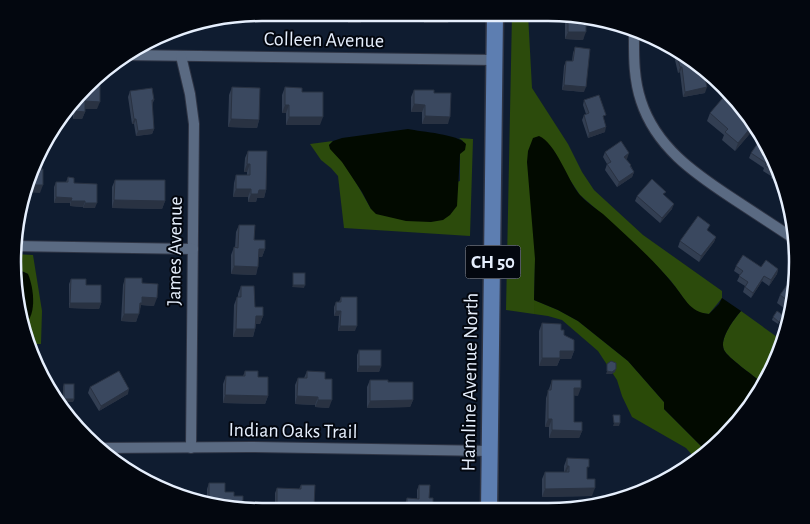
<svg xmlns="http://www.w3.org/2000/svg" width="810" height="524" viewBox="0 0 810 524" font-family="'Alegreya Sans',sans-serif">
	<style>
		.green { fill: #2a4a08 }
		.forest { fill: #2c4b0c }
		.water { fill: #020a00 }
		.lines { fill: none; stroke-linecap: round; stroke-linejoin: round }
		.street-casing { stroke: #2f3545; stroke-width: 12 }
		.primary-casing { stroke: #2f3545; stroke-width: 19 }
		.street { stroke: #5a6a82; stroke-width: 10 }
		.primary { stroke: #5d7eb1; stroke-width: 16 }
		.wall { fill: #323e52 }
		.shaded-wall { fill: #293242 }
		.building { fill: #3a485f; stroke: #293242 }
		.labels { text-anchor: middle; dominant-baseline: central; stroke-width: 4; stroke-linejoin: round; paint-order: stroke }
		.shield { fill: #03070f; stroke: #a2a9b6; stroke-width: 1 }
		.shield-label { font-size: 19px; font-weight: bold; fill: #e6effd }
		.street-label { font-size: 20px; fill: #e6effd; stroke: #03070f }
		.rim { fill: none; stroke: #e6effd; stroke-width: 2.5 }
	</style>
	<rect width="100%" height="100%" fill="#0f1c30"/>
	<path class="green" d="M 534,300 L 558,310 L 578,321 L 628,361 L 664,402 L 664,409 L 705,450 L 695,458 L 686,448 L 632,417 L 622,396 L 617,380 L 598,351 L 562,320 L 548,316 L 534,314 Z"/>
	<g class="forest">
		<path d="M 512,14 L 528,14 L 532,88 L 568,144 L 582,172 L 594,190 L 643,235 L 722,291 L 722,298 L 709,314 L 699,313 L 690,307 L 671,281 L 657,266 L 603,215 L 580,195 L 566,174 L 535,259 L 534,314 L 506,310 Z"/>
		<path d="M 459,138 L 473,139 L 470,236 L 344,228 L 338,176 L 331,168 L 321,160 L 310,144 L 333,141 L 329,145 C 333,153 339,157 344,164 C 354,178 362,193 371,209 L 460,181 L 460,154 L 463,141 Z"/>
		<path d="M 14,254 L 33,255 L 42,311 L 41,344 L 29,344 L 21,327 L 23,327 L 28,274 L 15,268 Z"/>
		<path d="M 741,311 L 784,342 L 761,382 C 753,375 728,358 724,350 C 719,339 734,319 741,311 Z"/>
	</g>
	<g class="water">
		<path d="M 408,129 C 422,132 458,134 466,144 L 465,150 L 460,154 L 457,206 L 450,215 L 443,220 L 431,222 L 406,221 L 376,214 L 371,209 L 362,192 L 342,162 L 330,149 L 329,145 L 333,141 L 342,138 Z"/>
		<path d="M 539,136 C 555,142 568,180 579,194 C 586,202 595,208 603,214 C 627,236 653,259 673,284 C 685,298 689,312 709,314 L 719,304 L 722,298 L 741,311 C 734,319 719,339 724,350 C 728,358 753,375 761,382 L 736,426 L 705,450 L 664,409 L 664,402 L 628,361 L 578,321 L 558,310 L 534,300 L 535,259 L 527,162 L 528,151 L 533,138 Z"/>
		<path d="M 15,268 L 28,274 C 34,288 38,319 21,327 Z"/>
	</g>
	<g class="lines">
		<g class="street-casing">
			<g id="street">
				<path d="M 634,29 C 634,53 633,77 641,101 C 656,147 694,173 732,198 C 753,212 775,226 796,240"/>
				<path d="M 123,55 L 495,60"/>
				<path d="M 181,56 L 190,94 L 194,124 L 191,448"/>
				<path d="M 13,246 L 193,249"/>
				<path d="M 96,448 L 249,447 L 490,451"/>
			</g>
		</g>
		<g class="primary-casing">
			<path id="primary" d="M 489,511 L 495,14"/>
		</g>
		<use href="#street" class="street"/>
		<use href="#primary" class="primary"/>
	</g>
	<g class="wall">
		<path d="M 291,13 L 332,13 L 331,17 L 323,16 L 322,21 L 313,20 L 313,19 L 291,18 Z"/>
		<path d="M 348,13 L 391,13 L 389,20 L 375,19 L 375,21 L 361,21 L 361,23 L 348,23 Z"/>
		<path d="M 406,13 L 450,14 L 448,23 L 424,23 L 424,18 L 405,17 Z"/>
		<path d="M 564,15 L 581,15 L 593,18 L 590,25 L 586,26 L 583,40 L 565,39 L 565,22 L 564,22 Z"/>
		<path d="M 575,47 L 584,92 L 562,90 L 564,66 L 566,61 L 572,61 L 573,53 Z"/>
		<path d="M 677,55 L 705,93 L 683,97 L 680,72 L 678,73 L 675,60 Z"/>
		<path d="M 91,85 L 97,109 L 85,109 L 85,112 L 82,119 L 73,119 L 73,113 L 63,112 Z"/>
		<path d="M 232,87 L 259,120 L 257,128 L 228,127 L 229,95 Z"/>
		<path d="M 285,87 L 302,92 L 320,125 L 286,125 L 286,113 L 282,113 L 282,95 Z"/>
		<path d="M 414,90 L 434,93 L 448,124 L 422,124 L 422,112 L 411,112 L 411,97 Z"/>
		<path d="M 130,91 L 154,100 L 152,105 L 154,129 L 152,134 L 136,136 L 134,124 L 132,124 L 128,97 Z"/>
		<path d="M 584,100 L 604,120 L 605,132 L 588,138 L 582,120 L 584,115 L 586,114 L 583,105 Z"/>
		<path d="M 737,111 L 742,116 L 743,115 L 753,128 L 753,130 L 735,151 L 722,140 L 724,135 L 707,121 L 710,113 Z"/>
		<path d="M 248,151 L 266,190 L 264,198 L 257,198 L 256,202 L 248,202 L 248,197 L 233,197 L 234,183 L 236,175 L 247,175 L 247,172 L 244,172 L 245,158 Z"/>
		<path d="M 772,151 L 781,184 L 771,178 L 771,176 L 763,171 L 764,168 L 749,158 L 751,153 Z"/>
		<path d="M 605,152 L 627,159 L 626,159 L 631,165 L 631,166 L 634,172 L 632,177 L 617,187 L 605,170 L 607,164 L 603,157 Z"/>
		<path d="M 68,177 L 74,183 L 95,208 L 83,208 L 83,207 L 70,206 L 70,203 L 54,203 L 54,187 L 56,182 L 66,182 Z"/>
		<path d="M 115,180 L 165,201 L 162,209 L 112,208 L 112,187 Z"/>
		<path d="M 664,195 L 672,209 L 660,223 L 635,201 L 637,196 Z"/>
		<path d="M 239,225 L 265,249 L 262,257 L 259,257 L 256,275 L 231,274 L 231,255 L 234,247 L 235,247 L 236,232 Z"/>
		<path d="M 708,231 L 716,237 L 714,242 L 699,262 L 678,247 L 680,241 Z"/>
		<path d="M 736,266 L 761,267 L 778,269 L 777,274 L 769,286 L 762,281 L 751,298 L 743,292 L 745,286 L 737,281 L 740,275 L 734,271 Z"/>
		<path d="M 125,278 L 142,283 L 154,306 L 141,305 L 136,322 L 121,321 L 123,285 Z"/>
		<path d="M 71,279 L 86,285 L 101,303 L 99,309 L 69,308 L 69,284 Z"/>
		<path d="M 792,280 L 788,311 L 777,303 L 780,295 Z"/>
		<path d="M 241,286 L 255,307 L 263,316 L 260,324 L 256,324 L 255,329 L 253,337 L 233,337 L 234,305 L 237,297 L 238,297 L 238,294 Z"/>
		<path d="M 341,297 L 355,331 L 338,331 L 339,316 L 334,316 L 334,307 L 336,302 L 339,302 Z"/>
		<path d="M 783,315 L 778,324 L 772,320 L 773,317 Z"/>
		<path d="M 542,323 L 561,330 L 574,351 L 571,359 L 560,359 L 557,366 L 539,366 L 539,331 Z"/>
		<path d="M 359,350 L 381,366 L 379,372 L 357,372 L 357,355 Z"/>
		<path d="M 245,371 L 258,377 L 268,396 L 265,404 L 223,403 L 223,384 L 226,376 L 243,376 Z"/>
		<path d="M 307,371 L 325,379 L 329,408 L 315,407 L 315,405 L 295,404 L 295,385 L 298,378 L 304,378 Z"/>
		<path d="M 370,380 L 388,382 L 413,400 L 410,407 L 367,408 L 367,387 Z"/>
		<path d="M 552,380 L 578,396 L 574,395 L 574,422 L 582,431 L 579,438 L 549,438 L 549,427 L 545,427 L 546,398 Z"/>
		<path d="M 64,384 L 74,399 L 73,402 L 63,402 L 63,387 Z"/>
		<path d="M 90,387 L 128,394 L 99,411 L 88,393 Z"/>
		<path d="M 567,458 L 587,473 L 587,479 L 592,496 L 542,497 L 542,479 L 545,472 L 564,472 L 564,466 Z"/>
		<path d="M 209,483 L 230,509 L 212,505 L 212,503 L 207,503 L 207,489 Z"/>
		<path d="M 301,485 L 314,507 L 313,510 L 275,510 L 275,493 L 277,488 L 299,489 Z"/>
		<path d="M 419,485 L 429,498 L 433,510 L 405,510 L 405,504 L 407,498 L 417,499 L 417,490 Z"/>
	</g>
	<g class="shaded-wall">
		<path d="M 262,12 L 275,13 L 273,20 L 256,20 L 258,13 Z"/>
		<path d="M 293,13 L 315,13 L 313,19 L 291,18 Z"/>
		<path d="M 316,13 L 332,13 L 331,17 L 323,16 L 322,21 L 313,20 Z"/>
		<path d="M 364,13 L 391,13 L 389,20 L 375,19 L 375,21 L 361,21 L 361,23 L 348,23 L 350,15 Z"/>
		<path d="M 407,13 L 426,14 L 424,18 L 405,17 Z"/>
		<path d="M 566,15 L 568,15 L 565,22 L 564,22 Z"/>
		<path d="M 426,18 L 450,18 L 448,23 L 424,23 Z"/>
		<path d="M 586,18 L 593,18 L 590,25 L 583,26 Z"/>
		<path d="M 568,32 L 586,32 L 583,40 L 565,39 Z"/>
		<path d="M 680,67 L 682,67 L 680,72 L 678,73 Z"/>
		<path d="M 564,85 L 586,87 L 584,92 L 562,90 Z"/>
		<path d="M 707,87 L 705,93 L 683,97 L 685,92 Z"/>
		<path d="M 85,101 L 100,102 L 97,109 L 82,109 Z"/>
		<path d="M 414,104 L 425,105 L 422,112 L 411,112 Z"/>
		<path d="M 70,105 L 76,105 L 73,113 L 63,112 L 64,110 Z"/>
		<path d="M 285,105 L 289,105 L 286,113 L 282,113 Z"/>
		<path d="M 76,111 L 85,112 L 82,119 L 73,119 Z"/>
		<path d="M 425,116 L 450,117 L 448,124 L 422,124 Z"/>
		<path d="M 289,117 L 323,117 L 320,125 L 286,125 Z"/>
		<path d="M 134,119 L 136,119 L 134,124 L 132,124 Z"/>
		<path d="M 231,119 L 259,120 L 257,128 L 228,127 Z"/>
		<path d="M 752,126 L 753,128 L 753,130 L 735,151 L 738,143 Z"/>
		<path d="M 606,127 L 605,132 L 588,138 L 589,133 Z"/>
		<path d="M 154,129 L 152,134 L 136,136 L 138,131 Z"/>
		<path d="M 629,153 L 627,159 L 622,162 L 624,157 Z"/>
		<path d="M 247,164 L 250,164 L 247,172 L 244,172 Z"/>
		<path d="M 634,172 L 632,177 L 617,187 L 619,182 Z"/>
		<path d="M 25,185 L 43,185 L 40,193 L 24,192 Z"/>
		<path d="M 236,189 L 251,189 L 248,197 L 233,197 Z"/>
		<path d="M 259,190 L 266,190 L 264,198 L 257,198 L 256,202 L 248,202 L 251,194 Z"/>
		<path d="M 56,197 L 72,198 L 70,203 L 54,203 Z"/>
		<path d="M 114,200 L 165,201 L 162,209 L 112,208 Z"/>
		<path d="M 71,201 L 85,201 L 83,207 L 70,206 Z"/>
		<path d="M 85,203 L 97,203 L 95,208 L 83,208 Z"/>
		<path d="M 674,204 L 672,209 L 660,223 L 662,218 Z"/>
		<path d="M 716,237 L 714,242 L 699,262 L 701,256 Z"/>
		<path d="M 259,249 L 265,249 L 262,257 L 256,257 Z"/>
		<path d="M 234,266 L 258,267 L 256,275 L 231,274 Z"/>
		<path d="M 778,269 L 777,274 L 769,286 L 771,280 Z"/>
		<path d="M 764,276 L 762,281 L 751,298 L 753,293 Z"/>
		<path d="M 293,285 L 305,285 L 304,288 L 292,287 Z"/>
		<path d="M 142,297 L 157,298 L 154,306 L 141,305 L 140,311 L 140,303 Z"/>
		<path d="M 70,303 L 101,303 L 99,309 L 69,308 Z"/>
		<path d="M 336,311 L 341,311 L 339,316 L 334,316 Z"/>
		<path d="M 124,314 L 139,314 L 136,322 L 121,321 Z"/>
		<path d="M 256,316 L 263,316 L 260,324 L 253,324 Z"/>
		<path d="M 340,326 L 357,326 L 355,331 L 338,331 Z"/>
		<path d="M 236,329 L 255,329 L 253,337 L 233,337 Z"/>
		<path d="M 560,351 L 574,351 L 571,359 L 560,359 L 557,366 L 539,366 L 542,358 Z"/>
		<path d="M 359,366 L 381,366 L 379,372 L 357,372 Z"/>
		<path d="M 616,369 L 615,372 L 612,374 L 606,374 L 607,371 Z"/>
		<path d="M 574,388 L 581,388 L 578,396 L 571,395 Z"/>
		<path d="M 129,389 L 128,394 L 99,411 L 101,406 Z"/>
		<path d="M 225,395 L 268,396 L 265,404 L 223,403 Z"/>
		<path d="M 297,396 L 318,397 L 315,405 L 295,404 Z"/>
		<path d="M 64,399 L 74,399 L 73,402 L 63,402 Z"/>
		<path d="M 318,400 L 332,400 L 329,408 L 315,407 Z"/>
		<path d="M 413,400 L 410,407 L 367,408 L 370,401 Z"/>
		<path d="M 548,419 L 552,419 L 549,427 L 545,427 Z"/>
		<path d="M 614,423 L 620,423 L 619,426 L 613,426 Z"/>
		<path d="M 552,430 L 582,431 L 579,438 L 549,438 Z"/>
		<path d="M 567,466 L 569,466 L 566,473 L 564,473 Z"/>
		<path d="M 595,488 L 592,496 L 542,497 L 545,489 Z"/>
		<path d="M 209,498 L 214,498 L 212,503 L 207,503 Z"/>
		<path d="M 277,506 L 314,507 L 313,510 L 275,510 Z"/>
	</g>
	<g class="building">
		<path d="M 350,13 L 377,13 L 364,13 L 364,15 L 350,15 Z"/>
		<rect x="426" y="14" width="24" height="4"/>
		<path d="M 566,15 L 581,15 L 592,18 L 586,18 L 586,32 L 568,32 L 568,15 Z"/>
		<path d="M 575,47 L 590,49 L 586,87 L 564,85 L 566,61 L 573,61 Z"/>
		<path d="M 680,54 L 703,69 L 707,87 L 685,92 L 682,67 L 680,67 L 677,55 Z"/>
		<path d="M 91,85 L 100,85 L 100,102 L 85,101 L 85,112 L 76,111 L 76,105 L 70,105 Z"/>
		<path d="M 232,87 L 260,88 L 259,120 L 231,119 Z"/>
		<path d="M 285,87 L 302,88 L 302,92 L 323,92 L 323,117 L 289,117 L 289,105 L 285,105 Z"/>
		<path d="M 152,88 L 154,100 L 152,100 L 154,129 L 138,131 L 136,119 L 134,119 L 130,91 Z"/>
		<path d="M 414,90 L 434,90 L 434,93 L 451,93 L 450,117 L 425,116 L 425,105 L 414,104 Z"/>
		<path d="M 727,93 L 737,106 L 735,109 L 742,116 L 743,115 L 752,126 L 738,143 L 725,132 L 728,129 L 710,113 Z"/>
		<path d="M 599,95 L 606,115 L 603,116 L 606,127 L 589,133 L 584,115 L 589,113 L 584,100 Z"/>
		<path d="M 760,140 L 765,143 L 772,151 L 778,177 L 773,173 L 774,171 L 765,166 L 766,163 L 751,153 Z"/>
		<path d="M 621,141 L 629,153 L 624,157 L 631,165 L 630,166 L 634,172 L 619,182 L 607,164 L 611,162 L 605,152 Z"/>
		<path d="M 248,151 L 267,151 L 266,190 L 259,190 L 258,194 L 251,194 L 251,189 L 236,189 L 236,175 L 250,175 L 250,164 L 247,164 Z"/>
		<path d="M 32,169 L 43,169 L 43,185 L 25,185 L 26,182 Z"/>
		<path d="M 68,177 L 74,178 L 74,183 L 97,184 L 97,203 L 85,203 L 85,201 L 71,201 L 72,198 L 56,197 L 56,182 L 68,182 Z"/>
		<path d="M 652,179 L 666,192 L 663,194 L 674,204 L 662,218 L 637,196 Z"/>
		<path d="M 115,180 L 165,180 L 165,201 L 114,200 Z"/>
		<path d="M 698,216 L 710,225 L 707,230 L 716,237 L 701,256 L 680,241 Z"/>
		<path d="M 239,225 L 255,225 L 254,240 L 265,240 L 265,249 L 259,249 L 258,267 L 234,266 L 234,247 L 238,248 Z"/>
		<path d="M 743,255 L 761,267 L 766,260 L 778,269 L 771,280 L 764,276 L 753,293 L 745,287 L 748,282 L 739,276 L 743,271 L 736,266 Z"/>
		<rect x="293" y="273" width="12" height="12"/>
		<path d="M 125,278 L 142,278 L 142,283 L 158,284 L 157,298 L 142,297 L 142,303 L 140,303 L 139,314 L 124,314 Z"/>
		<path d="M 71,279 L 86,279 L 86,285 L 101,285 L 101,303 L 70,303 Z"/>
		<path d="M 791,279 L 792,280 L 790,302 L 780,295 Z"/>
		<path d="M 241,286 L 254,286 L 255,307 L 263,307 L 263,316 L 256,316 L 255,329 L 236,329 L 237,297 L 241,297 Z"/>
		<path d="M 341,297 L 357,297 L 357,326 L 340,326 L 341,311 L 336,311 L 336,302 L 341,302 Z"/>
		<path d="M 777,311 L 783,315 L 779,322 L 773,317 Z"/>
		<path d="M 542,323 L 561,324 L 561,330 L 564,330 L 564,335 L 574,340 L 574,351 L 560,351 L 560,358 L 542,358 Z"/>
		<rect x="359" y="350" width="22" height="16"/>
		<path d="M 611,361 L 616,363 L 616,369 L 612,372 L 607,371 L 607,364 Z"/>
		<path d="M 119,371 L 129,389 L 101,406 L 90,387 Z"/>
		<path d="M 245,371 L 258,371 L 258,377 L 268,377 L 268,396 L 225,395 L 226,376 L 245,376 Z"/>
		<path d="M 307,371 L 325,372 L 325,379 L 332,379 L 332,400 L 318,400 L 318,397 L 297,396 L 298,378 L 307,378 Z"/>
		<path d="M 370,380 L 388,380 L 388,382 L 413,382 L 413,400 L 370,401 Z"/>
		<path d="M 552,380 L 581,380 L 581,388 L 574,388 L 574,422 L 582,422 L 582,431 L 552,430 L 552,419 L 548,419 L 548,390 L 551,390 Z"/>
		<rect x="64" y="384" width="10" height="15"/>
		<path d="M 613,415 L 620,415 L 620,423 L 614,423 Z"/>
		<path d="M 567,458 L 589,459 L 589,467 L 587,467 L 587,479 L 595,479 L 595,488 L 545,489 L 545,472 L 569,472 L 569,466 L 567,466 Z"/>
		<path d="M 209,483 L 225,483 L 225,492 L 234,492 L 234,496 L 243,496 L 243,509 L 230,509 L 214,505 L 214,498 L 209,498 Z"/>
		<path d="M 301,485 L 315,485 L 314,507 L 277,506 L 277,488 L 301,489 Z"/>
		<path d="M 419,485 L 430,485 L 429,498 L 433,498 L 433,510 L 407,510 L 407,498 L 419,499 Z"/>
	</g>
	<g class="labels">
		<rect class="shield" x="465.5" y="245.5" width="55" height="33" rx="4"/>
		<g class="shield-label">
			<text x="493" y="262">CH 50</text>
		</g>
		<g class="street-label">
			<text transform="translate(324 40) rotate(1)">Colleen Avenue</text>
			<text transform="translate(175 251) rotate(-89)">James Avenue</text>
			<text transform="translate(470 382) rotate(-89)">Hamline Avenue North</text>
			<text transform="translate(293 431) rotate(1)">Indian Oaks Trail</text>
		</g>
	</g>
	<path d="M0 0H810V524H0ZM262 21H548A241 241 0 0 1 789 262V262A241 241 0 0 1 548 503H262A241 241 0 0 1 21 262V262A241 241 0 0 1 262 21Z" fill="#03070f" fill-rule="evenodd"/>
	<path class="rim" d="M262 21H548A241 241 0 0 1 789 262V262A241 241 0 0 1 548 503H262A241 241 0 0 1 21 262V262A241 241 0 0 1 262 21Z"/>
</svg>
